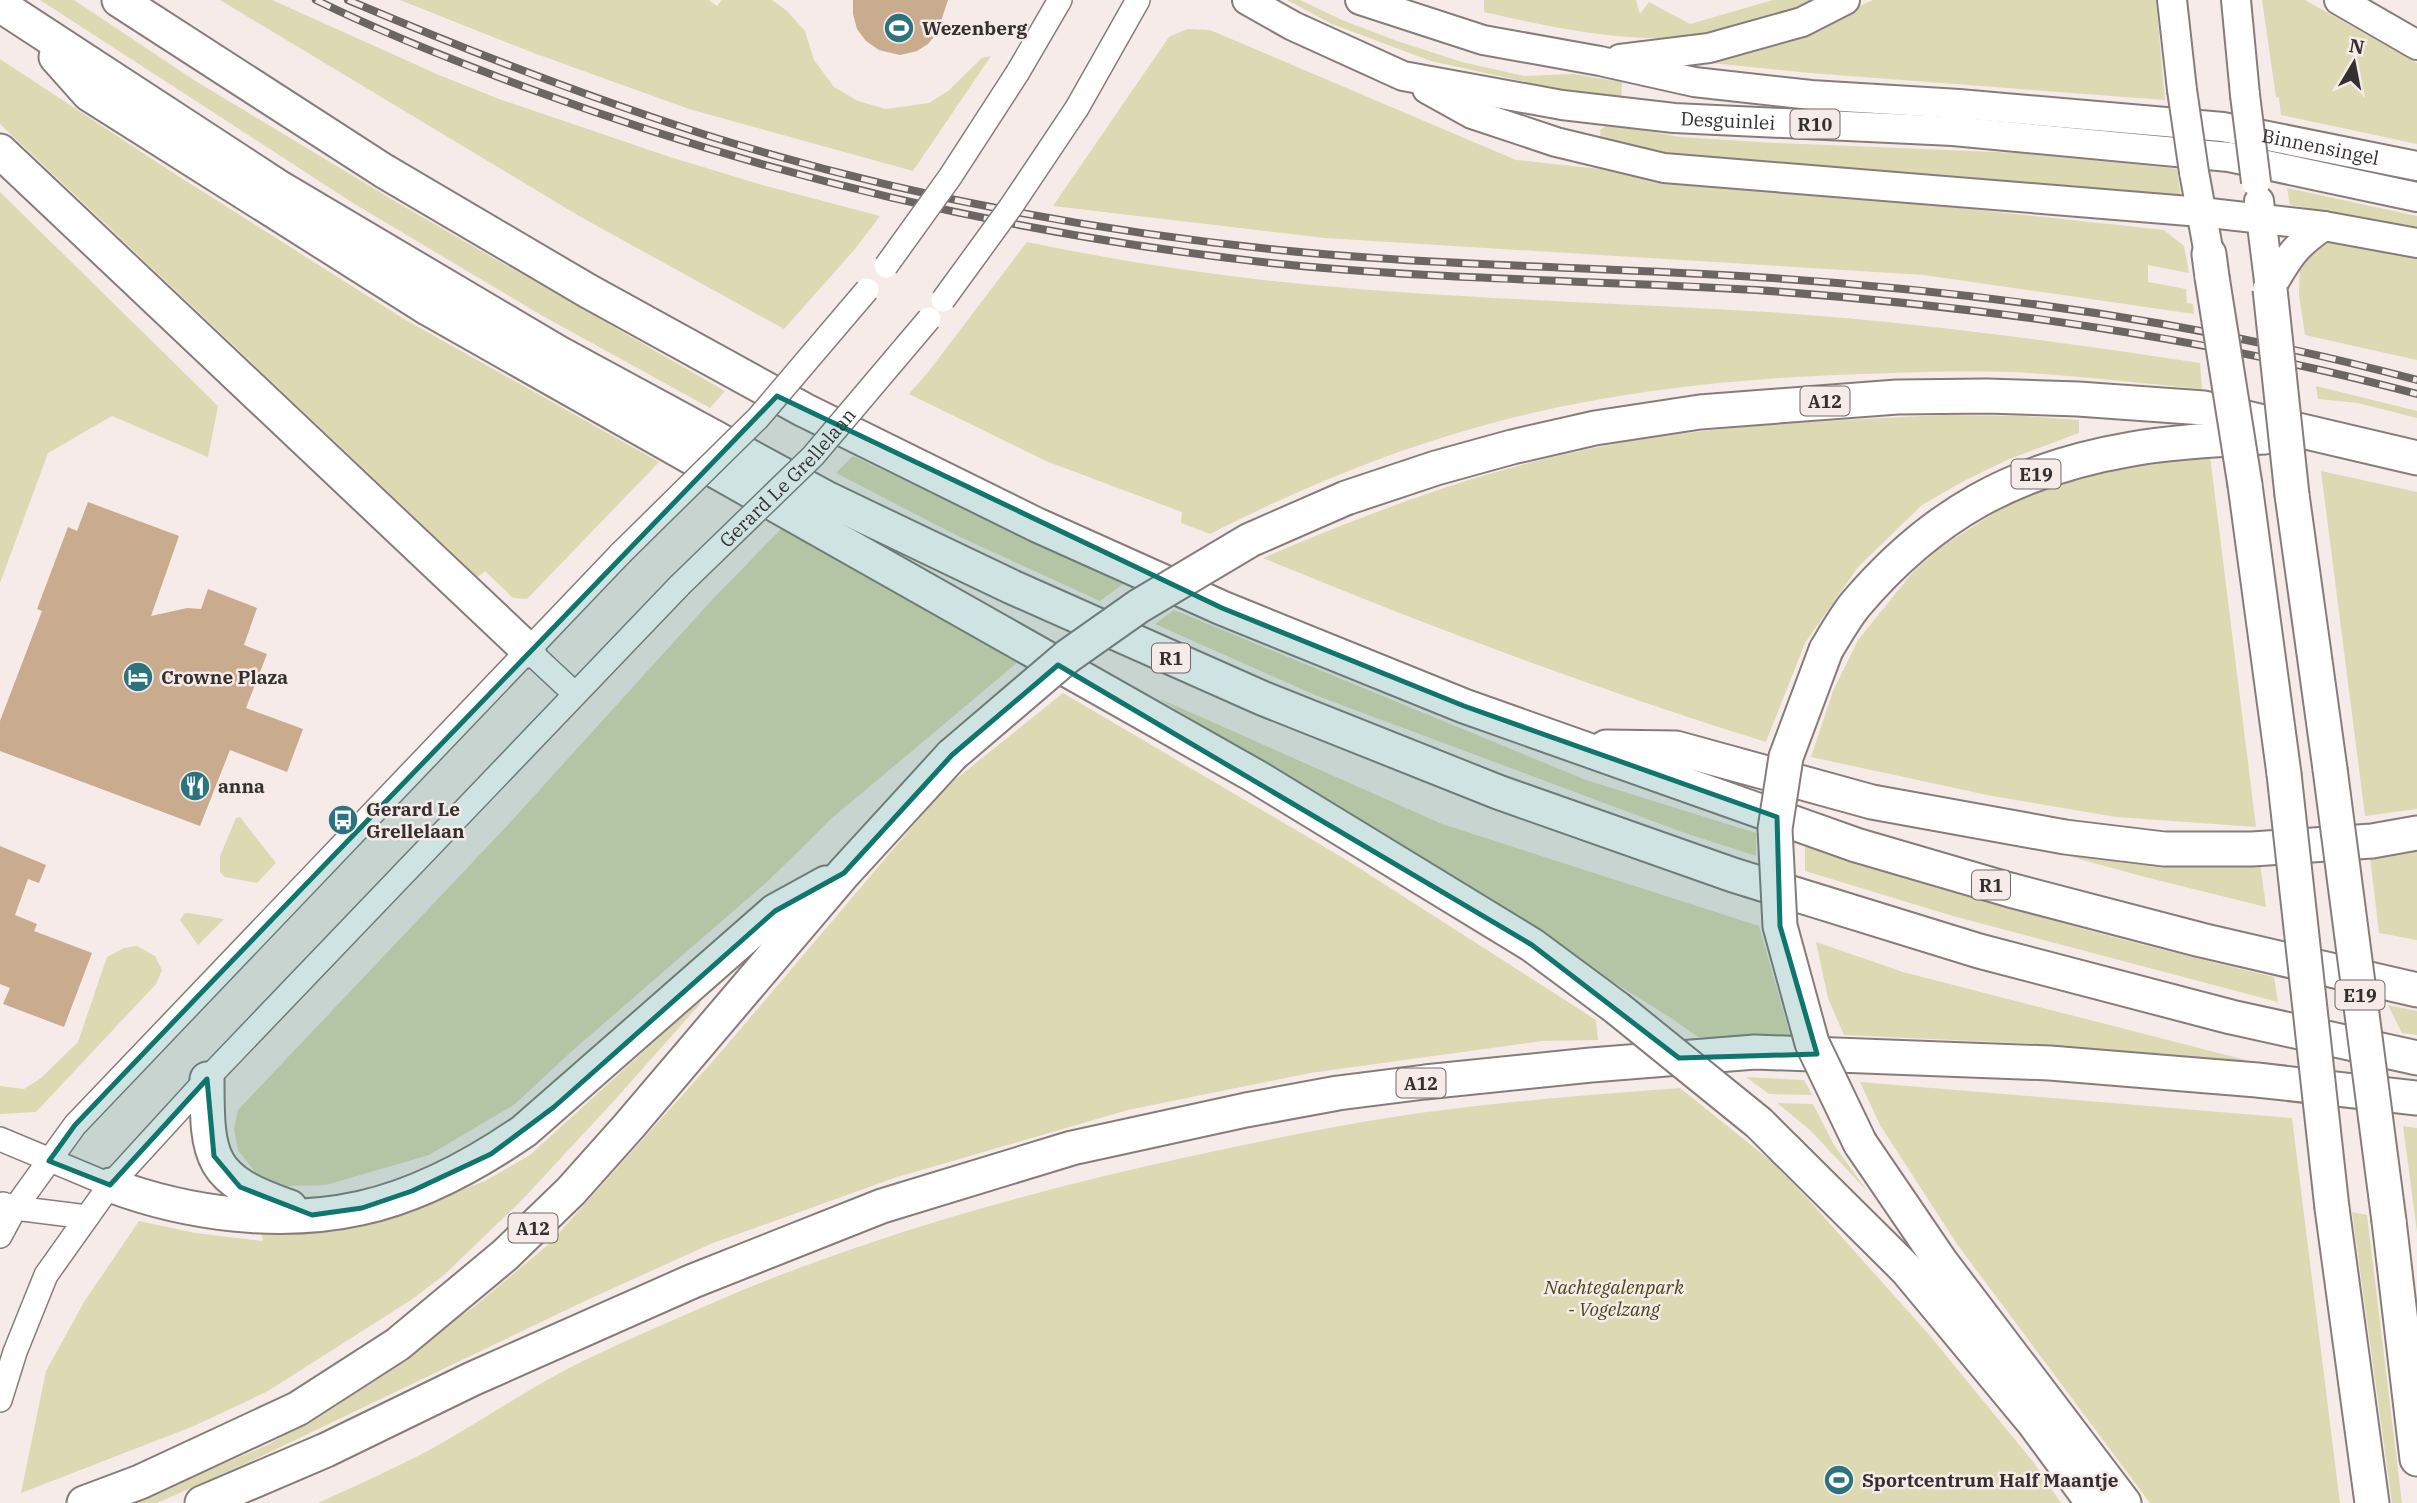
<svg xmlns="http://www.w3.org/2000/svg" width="2417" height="1503" viewBox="0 0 2417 1503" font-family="'IBM Plex Serif',serif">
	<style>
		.green { fill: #dcd9b3 }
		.building { fill: #c8ac8d }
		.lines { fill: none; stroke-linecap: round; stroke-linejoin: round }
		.tertiary-casing { stroke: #867d7b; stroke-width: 26 }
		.primary-casing { stroke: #867d7b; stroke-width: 32 }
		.motorway-casing { stroke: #867d7b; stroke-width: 37 }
		.tertiary { stroke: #fff; stroke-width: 23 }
		.primary { stroke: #fff; stroke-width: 28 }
		.motorway { stroke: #fff; stroke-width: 33 }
		.rail-casing { stroke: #6b6564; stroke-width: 8 }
		.rail { stroke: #f6ebe9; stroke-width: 5; stroke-dasharray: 16; stroke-linecap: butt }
		.tertiary-bridge-casing { stroke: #867d7b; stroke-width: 26; stroke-linecap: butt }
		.primary-bridge-casing { stroke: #867d7b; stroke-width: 32; stroke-linecap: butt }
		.motorway-bridge-casing { stroke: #867d7b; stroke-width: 37; stroke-linecap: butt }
		.tertiary-bridge { stroke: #fff; stroke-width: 23 }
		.primary-bridge { stroke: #fff; stroke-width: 28 }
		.motorway-bridge { stroke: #fff; stroke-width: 33 }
		.marked { fill: #0f766e; fill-opacity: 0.2; stroke: #0f766e; stroke-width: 5; stroke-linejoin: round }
		.labels { text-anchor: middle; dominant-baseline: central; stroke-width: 5; stroke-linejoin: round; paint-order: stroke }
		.shield { fill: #f6ebe9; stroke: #6e6867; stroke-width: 2 }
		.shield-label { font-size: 18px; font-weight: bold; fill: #34302f }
		.poi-label { font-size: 19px; font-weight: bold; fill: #34302f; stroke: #f6ebe9; text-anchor: start }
		.street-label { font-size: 19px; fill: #34302f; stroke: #f6ebe9 }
		.park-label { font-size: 19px; font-style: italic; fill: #484414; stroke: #f6ebe9 }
	</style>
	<rect width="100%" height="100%" fill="#f6ebe9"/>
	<g class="green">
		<path d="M 40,0 L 74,0 L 194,80 L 403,206 L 725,391 L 710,408 L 541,315 L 353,203 Z"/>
		<path d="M 220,0 L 272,0 L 439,75 L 499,99 L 670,157 L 766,186 L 880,216 L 855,249 L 784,329 L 579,216 Z"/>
		<path d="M 400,0 L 709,0 L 717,6 L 722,0 L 772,0 L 787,11 L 805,31 L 814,60 L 834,87 L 858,101 L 886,109 L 929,103 L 948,91 L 982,58 L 991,56 L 913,171 L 689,109 L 531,52 Z"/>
		<path d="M 1287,0 L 1300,0 L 1342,20 L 1397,41 L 1462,62 L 1524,76 L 1573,74 L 1622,82 L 1621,103 L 1431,61 L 1332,24 Z"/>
		<path d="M 1484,0 L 1636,0 L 1640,14 L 1649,2 L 1690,24 L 1773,0 L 1820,0 C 1703,57 1606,40 1484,12 Z"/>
		<path d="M 1873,0 L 2156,0 L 2165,100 L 1810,73 L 1711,63 L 1713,55 L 1810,29 Z"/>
		<path d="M 2262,0 L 2305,0 L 2417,63 L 2417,144 L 2281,115 L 2279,98 L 2276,97 Z"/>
		<path d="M 1187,29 L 1210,30 L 1516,160 L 2164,230 L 2184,246 L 2189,273 L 2148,265 L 2148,282 L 2186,289 L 2187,303 L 2193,304 L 2194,314 L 1924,275 L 1325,238 L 1053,206 L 1169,37 Z"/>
		<path d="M 0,59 L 178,176 L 404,319 L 659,462 L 527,599 L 513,598 L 485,571 L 478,577 L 0,124 Z"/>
		<path d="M 1609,124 L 1680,137 L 1776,143 L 2019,153 L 2171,168 L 2177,169 L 2181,200 L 1703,160 L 1601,139 L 1600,130 Z"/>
		<path d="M 2287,188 L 2417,216 L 2417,228 L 2290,205 Z"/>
		<path d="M 0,192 L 218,406 L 208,457 L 112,416 L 48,453 L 0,583 Z"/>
		<path d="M 1027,242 C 1108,259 1190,272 1273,281 C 1442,299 1612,302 1782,313 C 1922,323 2061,342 2200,363 L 2202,389 C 2138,383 2075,375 2011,372 C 1962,370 1912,372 1863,374 C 1736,378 1608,391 1485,425 C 1390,451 1298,489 1210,534 L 1181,523 L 1182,512 L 1046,461 L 909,394 L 929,371 Z"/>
		<path d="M 2333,242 L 2417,258 L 2417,360 L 2305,335 L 2299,295 L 2300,258 L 2316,245 Z"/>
		<path d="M 2316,386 L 2417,411 L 2417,418 L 2358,403 L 2318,399 Z"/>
		<path d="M 1946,415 L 2026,416 L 2079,420 L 2079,433 L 2009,459 L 1962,482 L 1922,505 L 1858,567 L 1805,643 L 1766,742 C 1595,689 1428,626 1263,558 C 1366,514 1470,474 1580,451 C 1700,425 1824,421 1946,415 Z"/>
		<path d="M 853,456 L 1123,584 L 1100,601 L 956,535 L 836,473 Z"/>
		<path d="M 2210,456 L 2256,827 L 2116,817 L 1992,796 L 1811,757 L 1833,691 L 1858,640 L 1913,572 L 1941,547 L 2007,505 L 2048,487 L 2091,474 L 2135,465 Z"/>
		<path d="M 2321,471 L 2417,492 L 2417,809 L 2365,816 Z"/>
		<path d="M 782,528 L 1018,662 L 832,818 L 767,882 L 572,1051 L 515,1104 L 429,1155 L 326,1185 L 280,1186 L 255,1172 L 238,1150 L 234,1129 L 238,1110 L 505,828 L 711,601 Z"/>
		<path d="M 1174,610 L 1586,780 L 1756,833 L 1756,856 L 1682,832 L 1315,695 L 1155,624 Z"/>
		<path d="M 1063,693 L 1345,859 L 1596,1020 L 1598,1040 L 1542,1041 L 1310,1073 L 1128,1110 L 894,1178 L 713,1243 L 587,1300 L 247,1463 L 157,1503 L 132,1503 L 270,1444 L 370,1380 L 475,1306 L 550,1243 L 721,1052 L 946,787 Z"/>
		<path d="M 1158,698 L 1442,824 L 1759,926 L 1791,1038 L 1698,1037 L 1671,1018 Z"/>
		<path d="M 240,817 L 276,863 L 257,883 L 225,877 L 220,872 L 220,856 L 236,818 Z"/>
		<path d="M 1805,846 C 1960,897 2116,940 2274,977 L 2278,1002 L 1953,916 L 1805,871 Z"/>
		<path d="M 2062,849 L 2260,862 L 2266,907 L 2145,877 L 2061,854 Z"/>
		<path d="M 2417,850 L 2417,940 L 2379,933 L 2370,857 Z"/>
		<path d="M 185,913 L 189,913 L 224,919 L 198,945 L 180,920 Z"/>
		<path d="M 1816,942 L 1903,972 L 2269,1066 L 2037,1044 L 1844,1035 L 1828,998 Z"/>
		<path d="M 137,946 L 155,956 L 162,970 L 156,984 L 36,1112 L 0,1114 L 0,1086 L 24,1089 L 41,1078 L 78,1042 L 107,957 L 124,948 Z"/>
		<path d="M 700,1000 L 700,1004 L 612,1103 L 522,1200 L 444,1275 L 411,1300 L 268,1391 L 194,1426 L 21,1493 L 46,1371 L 84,1302 L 139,1221 L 195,1233 L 263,1241 L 261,1231 L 323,1232 L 369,1225 L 485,1181 L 530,1155 Z"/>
		<path d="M 2388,1005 L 2417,1011 L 2417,1035 L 2402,1033 Z"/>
		<path d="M 1746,1077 L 1804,1080 L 1812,1095 L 1769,1094 Z"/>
		<path d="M 1860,1082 L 2292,1118 L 2340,1503 L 2150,1503 L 1957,1244 L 1880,1125 Z"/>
		<path d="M 1680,1088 L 1771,1161 L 1807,1198 L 1931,1337 L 2034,1463 L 2061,1503 L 318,1503 C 351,1488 384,1473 416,1457 C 474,1427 527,1388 585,1360 C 631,1338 678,1318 724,1298 C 877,1233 1039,1189 1201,1154 C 1281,1137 1362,1120 1443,1110 C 1522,1100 1601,1094 1680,1088 Z"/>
		<path d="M 1777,1103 L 1813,1104 L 1834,1145 L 1868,1192 L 1810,1130 Z"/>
		<path d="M 2403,1126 L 2417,1128 L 2417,1232 Z"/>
		<path d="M 2352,1212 L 2367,1215 L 2402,1503 L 2392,1503 Z"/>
	</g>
	<g class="building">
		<path d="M 853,0 L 948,0 L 937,33 L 928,44 L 917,51 L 900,55 L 879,50 L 866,41 L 857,29 L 853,14 Z"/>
		<path d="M 88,502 L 179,536 L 151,616 L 187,608 L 201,609 L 208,589 L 257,608 L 244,645 L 267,654 L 246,708 L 303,729 L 287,772 L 230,750 L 200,826 L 0,751 L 0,721 L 42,611 L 37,609 L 68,527 L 77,531 Z"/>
		<path d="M 0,846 L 46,865 L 39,883 L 28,879 L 15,915 L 37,924 L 34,931 L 92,953 L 64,1027 L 3,1004 L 10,988 L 0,984 Z"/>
	</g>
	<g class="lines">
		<g class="tertiary-casing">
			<g id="tertiary">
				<path d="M 1018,72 L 1060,0"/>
				<path d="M 1077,108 L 1138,0"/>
				<path d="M 529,651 L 575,694"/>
				<path d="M 0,1139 L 110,1185"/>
				<path d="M 3,1204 L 15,1208 L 87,1217"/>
				<path d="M 0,1236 L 15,1208 L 75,1125 L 621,553"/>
				<path d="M 0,1400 L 15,1352 L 46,1275 L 110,1185 L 207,1079 L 680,585"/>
			</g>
		</g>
		<g class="primary-casing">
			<g id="primary">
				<path id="s1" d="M 1247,0 L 1293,26 L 1403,76 L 1562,105 L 1674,118 L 1953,131 L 2229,157 L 2417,197"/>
				<path id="s2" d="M 1360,0 L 1483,40 L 1600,61 L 1694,82 L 1811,95 L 1959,104 L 2223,127 L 2417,166"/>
				<path d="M 2172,0 L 2182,90"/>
				<path d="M 2236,0 L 2245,95"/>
				<path d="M 2339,0 L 2417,45"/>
				<path d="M 1620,59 L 1709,48 L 1802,22 L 1845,0"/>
				<path d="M 1427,89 L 1472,114 L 1556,142 L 1664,168 L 2201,212 L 2324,226 L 2417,243"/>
				<path d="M 2194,172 L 2209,254"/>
				<path d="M 2259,201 L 2270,289"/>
				<path d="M 2270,289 C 2288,258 2294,246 2324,226"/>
			</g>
		</g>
		<g class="motorway-casing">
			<g id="motorway">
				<path d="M 119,0 L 384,171 L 588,291 L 804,410 L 1037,525 L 1222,608 L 1464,706 L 1856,845 L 2010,890 L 2201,940 L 2417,990"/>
				<path d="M 0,5 L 280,188 L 557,352 L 828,499 L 1012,587 L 1262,698 L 1498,792 L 1733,875 L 1979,951 L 2231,1017 L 2417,1058"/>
				<path d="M 56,57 L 89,94 L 429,309 L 1255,776 L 1532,945 L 1617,1008"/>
				<path d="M 0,151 L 529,651"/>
				<path d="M 2209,254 L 2212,277"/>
				<path d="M 2245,485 L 2284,774"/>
				<path d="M 2292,495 L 2330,769"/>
				<path d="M 1346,498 L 1436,468 L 1512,447 L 1595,428 L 1700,412 L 1897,397 L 1987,396 L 2078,399 L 2204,408 L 2417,458"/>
				<path d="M 1826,650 C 1835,635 1844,619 1855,605 C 1932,514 2015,469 2132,449 C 2175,441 2221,440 2265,437"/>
				<path d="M 1606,747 L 1676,748 L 1872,802 L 2065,837 L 2164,849 L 2252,849 L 2372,841 L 2417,833"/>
				<path d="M 207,1079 C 207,1160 209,1179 290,1207"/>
				<path d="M 1860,1143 L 1941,1262 L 2124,1503"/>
				<path d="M 1785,1149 L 1906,1269 L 2034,1423 L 2093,1503"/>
				<path d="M 110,1185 C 187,1214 280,1226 361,1208 C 420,1195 476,1164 524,1131 L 775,911 L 826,883"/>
				<path d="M 2332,1208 L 2372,1503"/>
				<path d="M 2389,1221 L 2417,1459"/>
				<path d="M 84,1503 L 140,1482 L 297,1409 L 398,1344 L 505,1255 L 571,1191 L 629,1126 L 844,873 L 952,755"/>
				<path d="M 202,1503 L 326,1450 L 472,1379 L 693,1281 L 882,1206 L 1072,1148 L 1246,1110 L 1338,1093 L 1425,1082 L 1591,1065 L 1755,1052 L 2050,1063 L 2257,1080 L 2417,1098"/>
			</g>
		</g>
		<use href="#tertiary" class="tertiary"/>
		<use href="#primary" class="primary"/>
		<use href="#motorway" class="motorway"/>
		<g class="rail-casing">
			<g id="rail">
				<path d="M 316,0 C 387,35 462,64 536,91 C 773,178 1019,235 1271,263 C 1432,280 1594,280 1756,290 C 1979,306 2201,336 2417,394"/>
				<path d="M 348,0 C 466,50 584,96 706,135 C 891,193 1086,230 1279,250 C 1437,266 1597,267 1756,277 C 1979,291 2201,322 2417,380"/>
			</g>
		</g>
		<use href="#rail" class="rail"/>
		<g class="tertiary-bridge-casing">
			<g id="tertiary-bridge">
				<path d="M 886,266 L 950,177 L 1018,72"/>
				<path d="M 943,300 L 1010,208 L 1077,108"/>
				<path d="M 621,553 L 758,418 L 867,290"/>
				<path id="s3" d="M 680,585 L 813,456 L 929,319"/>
			</g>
		</g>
		<g class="primary-bridge-casing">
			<g id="primary-bridge">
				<path d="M 2182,90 L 2194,172"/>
				<path d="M 2245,95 L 2256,182"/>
			</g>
		</g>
		<g class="motorway-bridge-casing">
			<g id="motorway-bridge">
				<path d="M 2212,277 L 2245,485"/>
				<path d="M 2270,289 L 2292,495"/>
				<path d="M 1826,650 L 1786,757 L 1775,829 L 1780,926 L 1812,1043 L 1860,1143"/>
				<path d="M 952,755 L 1068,656 L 1139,606 L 1250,540 L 1346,498"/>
				<path d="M 2330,769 L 2389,1221"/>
				<path d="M 2284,774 L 2332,1208"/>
				<path d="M 1617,1008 L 1759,1123 L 1785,1149"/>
			</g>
		</g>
		<use href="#tertiary-bridge" class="tertiary-bridge"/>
		<use href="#primary-bridge" class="primary-bridge"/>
		<use href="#motorway-bridge" class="motorway-bridge"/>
	</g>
	<path class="marked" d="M 777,396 L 1222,608 L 1464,706 L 1777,817 L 1780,926 L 1817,1054 L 1679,1058 L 1532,945 L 1058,665 L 952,755 L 844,873 L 775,911 L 554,1107 L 491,1154 L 412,1191 L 362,1208 L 312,1215 L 240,1187 L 214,1156 L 207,1079 L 110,1185 L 49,1161 L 75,1125 L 202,992 Z"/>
	<defs>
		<g id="stadium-disc" transform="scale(1.575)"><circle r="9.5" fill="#2b747d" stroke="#f6ebe9"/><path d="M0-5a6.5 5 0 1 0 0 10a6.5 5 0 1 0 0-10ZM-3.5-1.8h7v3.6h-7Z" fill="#fff"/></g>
		<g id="hotel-disc" transform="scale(1.575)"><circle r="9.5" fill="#2b747d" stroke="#f6ebe9"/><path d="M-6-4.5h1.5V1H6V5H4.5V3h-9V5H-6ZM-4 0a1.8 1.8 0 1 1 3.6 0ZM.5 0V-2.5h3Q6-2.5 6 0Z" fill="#fff"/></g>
		<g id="restaurant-disc" transform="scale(1.575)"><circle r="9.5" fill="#2b747d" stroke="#f6ebe9"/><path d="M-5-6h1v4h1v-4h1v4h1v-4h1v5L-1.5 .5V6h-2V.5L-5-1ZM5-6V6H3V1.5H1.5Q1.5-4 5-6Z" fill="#fff"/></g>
		<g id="bus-disc" transform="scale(1.575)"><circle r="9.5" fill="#2b747d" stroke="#f6ebe9"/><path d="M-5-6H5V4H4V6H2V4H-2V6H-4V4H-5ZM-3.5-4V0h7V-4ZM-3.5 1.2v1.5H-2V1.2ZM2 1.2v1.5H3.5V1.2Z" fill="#fff"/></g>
	</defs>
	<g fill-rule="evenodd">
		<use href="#stadium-disc" x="899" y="28"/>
		<use href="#hotel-disc" x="138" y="677"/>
		<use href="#restaurant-disc" x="195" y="786"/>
		<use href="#bus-disc" x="343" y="820"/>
		<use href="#stadium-disc" x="1839" y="1480"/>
	</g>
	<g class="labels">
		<g class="shield">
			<rect x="1790.5" y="109.5" width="49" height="29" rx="5"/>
			<rect x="1800.5" y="386.5" width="49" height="29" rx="5"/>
			<rect x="2011.5" y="459.5" width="49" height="29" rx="5"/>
			<rect x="1152" y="643.5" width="38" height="29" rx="5"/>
			<rect x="1972" y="870.5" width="38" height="29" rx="5"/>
			<rect x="2335.5" y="980.5" width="49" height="29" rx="5"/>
			<rect x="1396.5" y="1068.5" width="49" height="29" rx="5"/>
			<rect x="508.5" y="1213.5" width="49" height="29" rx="5"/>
		</g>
		<g class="shield-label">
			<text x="1815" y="124">R10</text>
			<text x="1825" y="401">A12</text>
			<text x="2036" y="474">E19</text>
			<text x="1171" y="658">R1</text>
			<text x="1991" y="885">R1</text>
			<text x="2360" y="995">E19</text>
			<text x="1421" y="1083">A12</text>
			<text x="533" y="1228">A12</text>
		</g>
		<g class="poi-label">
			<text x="922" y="28">Wezenberg</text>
			<text x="161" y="677">Crowne Plaza</text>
			<text x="218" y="786">anna</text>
			<text x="366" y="809">Gerard Le<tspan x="366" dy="22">Grellelaan</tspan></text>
			<text x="1862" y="1480">Sportcentrum Half Maantje</text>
		</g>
		<g class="street-label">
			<text stroke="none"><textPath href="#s1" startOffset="502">Desguinlei</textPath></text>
			<text stroke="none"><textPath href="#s2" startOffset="975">Binnensingel</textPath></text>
			<text stroke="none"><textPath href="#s3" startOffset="152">Gerard Le Grellelaan</textPath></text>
		</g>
		<g class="park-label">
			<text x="1614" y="1287">Nachtegalenpark<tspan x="1614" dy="22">- Vogelzang</tspan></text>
		</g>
	</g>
	<g transform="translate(2354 63) rotate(10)" stroke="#f6ebe9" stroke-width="5" paint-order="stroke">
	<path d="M0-5L12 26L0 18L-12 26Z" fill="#34302f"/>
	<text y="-10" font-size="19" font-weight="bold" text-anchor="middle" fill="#34302f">N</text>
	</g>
</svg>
